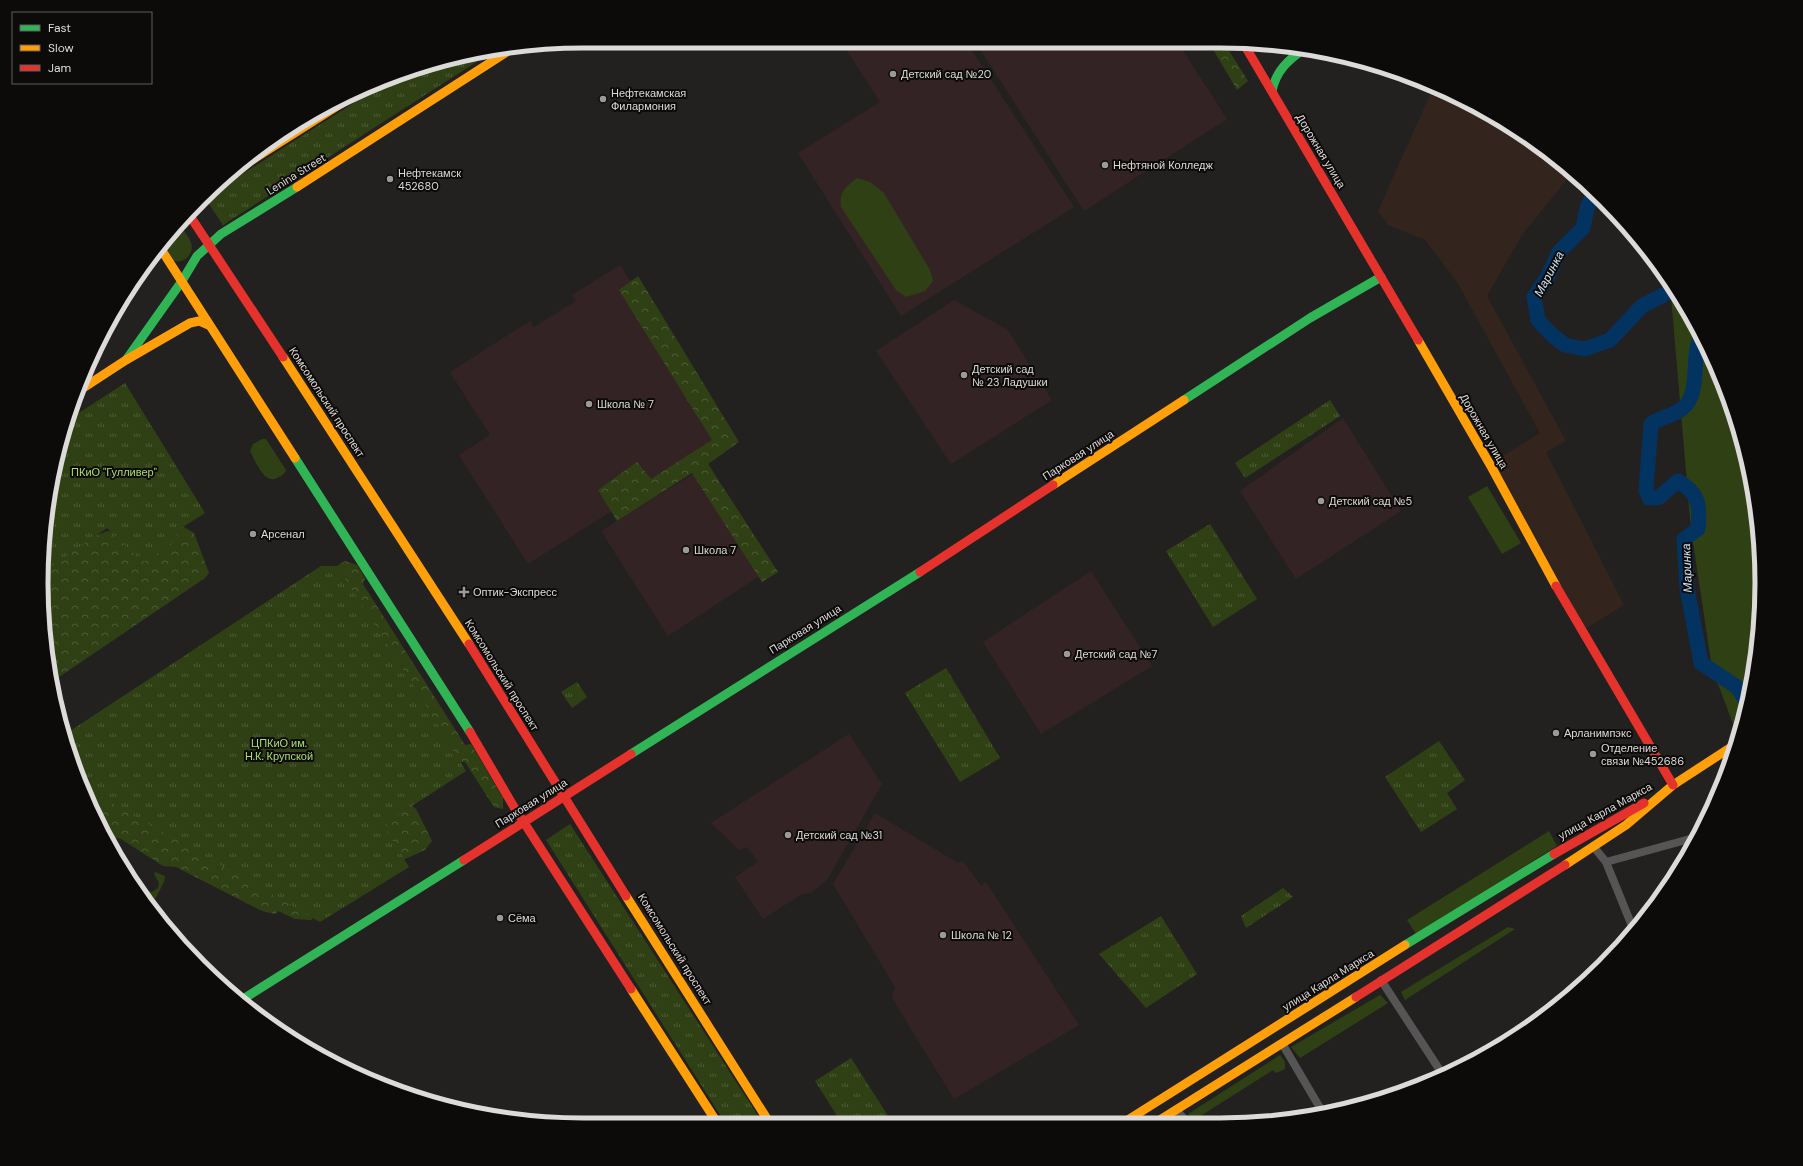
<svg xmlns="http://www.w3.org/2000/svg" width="1803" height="1166" viewBox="0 0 1803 1166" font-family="'DM Sans',sans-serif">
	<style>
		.industrial { fill: #33241e }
		.education { fill: #342324 }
		.green { fill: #2f4114 }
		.forest { fill: url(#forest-crowns) }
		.park { fill: url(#park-tufts) }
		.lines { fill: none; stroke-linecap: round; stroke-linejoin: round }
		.river { stroke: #033360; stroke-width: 15 }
		.street { stroke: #565555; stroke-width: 8 }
		.fast { stroke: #30b455; stroke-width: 9 }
		.slow { stroke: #ff9f0a; stroke-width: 9 }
		.jam { stroke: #e5322d; stroke-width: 9 }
		.poi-dot { fill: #9c9a99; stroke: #0d0b0a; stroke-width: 1.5 }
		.labels { text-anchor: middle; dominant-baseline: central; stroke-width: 4; stroke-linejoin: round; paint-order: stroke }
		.poi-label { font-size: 11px; fill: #dddbda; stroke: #0d0b0a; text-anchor: start }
		.street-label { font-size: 11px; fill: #dddbda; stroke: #0d0b0a }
		.park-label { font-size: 11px; fill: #abde6a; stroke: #0d0b0a }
		.water-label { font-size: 12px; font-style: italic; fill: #d3e4f6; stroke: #0d0b0a }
		.rim { fill: none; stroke: #dddbda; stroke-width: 5 }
	</style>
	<defs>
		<pattern id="forest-crowns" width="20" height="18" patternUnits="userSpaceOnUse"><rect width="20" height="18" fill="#2f4114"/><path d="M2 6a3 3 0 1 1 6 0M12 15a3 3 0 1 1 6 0" fill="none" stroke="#4d5c36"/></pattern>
		<pattern id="park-tufts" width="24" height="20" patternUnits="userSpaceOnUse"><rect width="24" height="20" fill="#2f4114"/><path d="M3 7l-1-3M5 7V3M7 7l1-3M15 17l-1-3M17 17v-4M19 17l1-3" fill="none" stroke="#4d5c36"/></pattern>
	</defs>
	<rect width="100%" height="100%" fill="#232120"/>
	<path class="industrial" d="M 1434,86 L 1491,114 L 1573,172 L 1522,235 L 1487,296 L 1566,441 L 1546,452 L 1624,605 L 1585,629 L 1493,462 L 1540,433 L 1457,282 L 1425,240 L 1388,225 L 1378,211 Z"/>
	<g class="education">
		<path d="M 844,46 L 969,46 L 1074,207 L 901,316 L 798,153 L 880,102 Z"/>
		<path d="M 978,46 L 1180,46 L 1227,119 L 1084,211 Z"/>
		<path d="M 620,265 L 729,437 L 528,564 L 459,455 L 490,435 L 450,372 L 530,321 L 534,327 L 576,301 L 572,295 Z"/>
		<path d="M 954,300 L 1008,330 L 1052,400 L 951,464 L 876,351 Z"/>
		<path d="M 1343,418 L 1401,511 L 1296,579 L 1240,491 Z"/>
		<path d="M 709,464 L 770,569 L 668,636 L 601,531 Z"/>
		<path d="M 1091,571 L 1152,666 L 1041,734 L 983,642 Z"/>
		<path d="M 849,734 L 882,784 L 827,880 L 811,893 L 802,894 L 763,919 L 735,877 L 758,862 L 747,847 L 739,850 L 711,823 Z"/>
		<path d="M 875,813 L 958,863 L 963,861 L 981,886 L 986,882 L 1079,1025 L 954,1099 L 892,998 L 895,987 L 833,884 Z"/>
	</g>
	<g class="green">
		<path d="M 857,178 L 870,182 L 884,193 L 930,270 L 933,281 L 925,291 L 906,297 L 896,290 L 841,207 C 839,191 846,187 857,178 Z"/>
		<path d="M 179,224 C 183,230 189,236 191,243 C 195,253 183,266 172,260 C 168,257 164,249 160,245 Z"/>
		<path d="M 1670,285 L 1706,343 L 1743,442 L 1761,547 L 1757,654 L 1738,737 L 1712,668 L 1691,529 Z"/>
		<path d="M 262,439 L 266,439 L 286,470 C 284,475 281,476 277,478 C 264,485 255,460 250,451 L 253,444 Z"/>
		<path d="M 1487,486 L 1521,543 L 1502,554 L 1468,497 Z"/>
		<path d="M 1549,831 L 1557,846 L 1416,934 L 1407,920 Z"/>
		<path d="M 155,872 L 165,876 L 164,882 L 151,907 L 138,888 L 152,892 L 158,888 L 159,883 L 154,874 Z"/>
		<path d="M 1508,927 L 1515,929 L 1405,1000 L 1401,992 Z"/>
		<path d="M 1380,995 L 1388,1003 L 1300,1058 L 1291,1047 Z"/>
		<path d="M 1280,1055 L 1285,1062 L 1285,1069 L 1276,1073 L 1273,1070 L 1194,1120 L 1188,1114 Z"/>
	</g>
	<g class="forest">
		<path d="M 1211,46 L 1226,46 L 1248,81 L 1237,90 Z"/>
		<path d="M 638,276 L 739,442 L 708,464 L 778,572 L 762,582 L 692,473 L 617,521 L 598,490 L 637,462 L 651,479 L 712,440 L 619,290 Z"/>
		<path d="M 182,526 L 194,533 L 209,573 L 205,578 L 56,679 L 52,678 L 42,619 L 42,567 L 90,537 L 108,531 L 123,535 Z"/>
		<path d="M 345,561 L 357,565 L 365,578 L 363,584 L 465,745 L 471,744 L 503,798 L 503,809 L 494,807 L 465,762 L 454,761 L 335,595 L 337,566 Z"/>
		<path d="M 68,743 L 317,907 L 312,920 L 295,919 L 278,911 L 275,914 L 262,911 L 176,867 L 163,866 L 121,839 L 106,836 Z"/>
		<path d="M 335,765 L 379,781 L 416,809 L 432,841 L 425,850 L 396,863 Z"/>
	</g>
	<g class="park">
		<path d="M 495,50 L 223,225 L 205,198 L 391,79 L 409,70 Z"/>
		<path d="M 125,383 L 205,513 L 175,532 L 180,539 L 144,562 L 139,555 L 137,557 L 107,528 L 42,573 L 42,548 L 68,420 Z"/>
		<path d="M 1330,400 L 1340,416 L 1245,478 L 1235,463 Z"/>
		<path d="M 1210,524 L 1257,599 L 1213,627 L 1166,551 Z"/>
		<path d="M 321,566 L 337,566 L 412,683 L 466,771 L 387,822 L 386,830 L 409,867 L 320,922 L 87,789 L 64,735 Z"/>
		<path d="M 946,668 L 1000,758 L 960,782 L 905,693 Z"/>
		<path d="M 577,682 L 587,697 L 572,708 L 561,692 Z"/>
		<path d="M 1439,741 L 1465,780 L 1447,793 L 1457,809 L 1421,832 L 1385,777 Z"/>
		<path d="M 570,824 L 762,1122 L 724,1121 L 546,840 Z"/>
		<path d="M 1283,888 L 1293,897 L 1246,928 L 1241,916 Z"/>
		<path d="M 1161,916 L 1197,974 L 1146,1008 L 1099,954 Z"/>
		<path d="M 851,1058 L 892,1122 L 841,1122 L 815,1081 Z"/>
	</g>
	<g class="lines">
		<g class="river">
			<path d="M 1594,193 L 1587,208 L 1583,228 L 1559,252 L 1548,276 L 1534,297 L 1538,320 L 1552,335 L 1565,345 L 1585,349 L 1610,340 L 1642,306 L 1673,290"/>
			<path d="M 1701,336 C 1691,356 1700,389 1686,405 C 1677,416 1661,416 1651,424 L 1646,490 L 1649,498 L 1658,498 L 1678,481 C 1700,494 1700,505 1698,529 L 1684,539 L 1687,588 L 1701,663 L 1737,687 L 1746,701"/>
		</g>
		<g class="street">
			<path d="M 1593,846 L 1606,862 L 1634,931"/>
			<path d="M 1606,862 L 1697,837"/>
			<path d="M 1381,980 L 1443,1075"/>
			<path d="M 1283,1045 L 1323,1113"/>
			<path d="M 1176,1110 L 1189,1124"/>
		</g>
		<g class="fast">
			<path d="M 1272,91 C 1276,71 1288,60 1304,49"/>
			<path d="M 126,360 L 182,281 L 197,256 L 221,234 L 297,187"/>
			<path d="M 1184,400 L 1310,318 L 1381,277"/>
			<path d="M 295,458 L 470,732"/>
			<path d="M 631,754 L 920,572"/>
			<path d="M 1405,945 L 1554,854"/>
			<path d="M 240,1001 L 464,860"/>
		</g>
		<g class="slow">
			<path d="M 1273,46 L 1288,48 L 1293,46"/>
			<path d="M 236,170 L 342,103"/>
			<path d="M 297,187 L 516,46"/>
			<path d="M 159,246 L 295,458"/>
			<path d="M 1418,340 L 1492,468 L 1556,586"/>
			<path d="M 283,357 L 469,644"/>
			<path d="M 77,392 L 126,360 L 190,323 L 199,321 L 208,325"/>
			<path d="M 1053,485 L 1184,400"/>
			<path d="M 1565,865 L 1626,825 L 1673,785 L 1736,744"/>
			<path d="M 626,896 L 769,1122"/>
			<path d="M 631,989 L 716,1121"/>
			<path d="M 1123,1123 L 1405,945"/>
			<path d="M 1155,1123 L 1356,997"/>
		</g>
		<g class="jam">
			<path d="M 1245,46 L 1418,340"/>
			<path d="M 188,213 L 283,357"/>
			<path d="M 920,572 L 1053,485"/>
			<path d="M 1556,586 L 1673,785"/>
			<path d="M 469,644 L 626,896"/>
			<path d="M 470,732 L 514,807 L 631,989"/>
			<path d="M 1554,854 L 1644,803"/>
			<path d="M 464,860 L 631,754"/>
			<path d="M 1356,997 L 1565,865"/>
		</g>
	</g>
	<g class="poi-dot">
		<circle cx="893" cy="74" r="4"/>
		<circle cx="603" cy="99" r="4"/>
		<circle cx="1105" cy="165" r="4"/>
		<circle cx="390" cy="179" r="4"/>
		<circle cx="964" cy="375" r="4"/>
		<circle cx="589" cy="404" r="4"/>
		<circle cx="1321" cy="501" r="4"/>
		<circle cx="253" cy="534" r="4"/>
		<circle cx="686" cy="550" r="4"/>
		<path d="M462 586h4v4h4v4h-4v4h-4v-4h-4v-4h4z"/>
		<circle cx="1067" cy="654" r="4"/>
		<circle cx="1556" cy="733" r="4"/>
		<circle cx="1593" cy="754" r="4"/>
		<circle cx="788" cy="835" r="4"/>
		<circle cx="500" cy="918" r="4"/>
		<circle cx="943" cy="935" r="4"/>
	</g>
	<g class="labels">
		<g class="poi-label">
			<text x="901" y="74">Детский сад №20</text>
			<text x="611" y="93">Нефтекамская<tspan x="611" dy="13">Филармония</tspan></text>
			<text x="1113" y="165">Нефтяной Колледж</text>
			<text x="398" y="173">Нефтекамск<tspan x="398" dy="13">452680</tspan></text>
			<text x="972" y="369">Детский сад<tspan x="972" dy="13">№ 23 Ладушки</tspan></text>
			<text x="597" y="404">Школа № 7</text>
			<text x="1329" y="501">Детский сад №5</text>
			<text x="261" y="534">Арсенал</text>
			<text x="694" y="550">Школа 7</text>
			<text x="473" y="592">Оптик-Экспресс</text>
			<text x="1075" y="654">Детский сад №7</text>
			<text x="1564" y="733">Арланимпэкс</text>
			<text x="1601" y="748">Отделение<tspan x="1601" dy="13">связи №452686</tspan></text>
			<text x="796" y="835">Детский сад №31</text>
			<text x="508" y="918">Сёма</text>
			<text x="951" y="935">Школа № 12</text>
		</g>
		<g class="street-label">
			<text transform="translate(1321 151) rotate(59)">Дорожная улица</text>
			<text transform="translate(296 174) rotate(-32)">Lenina Street</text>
			<text transform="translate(327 402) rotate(57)">Комсомольский проспект</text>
			<text transform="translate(1484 431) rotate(60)">Дорожная улица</text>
			<text transform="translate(1078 455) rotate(-33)">Парковая улица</text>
			<text transform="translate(805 629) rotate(-32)">Парковая улица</text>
			<text transform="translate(502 675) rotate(58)">Комсомольский проспект</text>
			<text transform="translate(531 803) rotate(-32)">Парковая улица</text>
			<text transform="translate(1605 811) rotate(-29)">улица Карла Маркса</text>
			<text transform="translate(675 949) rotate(58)">Комсомольский проспект</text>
			<text transform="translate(1328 980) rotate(-32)">улица Карла Маркса</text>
		</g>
		<g class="park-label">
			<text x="114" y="472">ПКиО "Гулливер"</text>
			<text x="279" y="743">ЦПКиО им.<tspan x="279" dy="13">Н.К. Крупской</tspan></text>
		</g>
		<g class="water-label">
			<text transform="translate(1549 274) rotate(-62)">Маринка</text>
			<text transform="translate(1687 568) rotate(-92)">Маринка</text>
		</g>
	</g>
	<path d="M0 0H1803V1166H0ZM583 48H1220A535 535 0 0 1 1755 583V583A535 535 0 0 1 1220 1118H583A535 535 0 0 1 48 583V583A535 535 0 0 1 583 48Z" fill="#0d0b0a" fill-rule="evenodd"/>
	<path class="rim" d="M583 48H1220A535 535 0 0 1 1755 583V583A535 535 0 0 1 1220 1118H583A535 535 0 0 1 48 583V583A535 535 0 0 1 583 48Z"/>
	<rect x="12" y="12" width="140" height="72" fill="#0d0b0a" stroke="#605e5d"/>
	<rect x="20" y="25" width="20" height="6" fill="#30b455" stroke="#605e5d"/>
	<text x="48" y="32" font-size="12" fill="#dddbda">Fast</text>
	<rect x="20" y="45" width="20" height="6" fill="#ff9f0a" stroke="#605e5d"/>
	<text x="48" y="52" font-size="12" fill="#dddbda">Slow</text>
	<rect x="20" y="65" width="20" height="6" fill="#e5322d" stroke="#605e5d"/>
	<text x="48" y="72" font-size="12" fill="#dddbda">Jam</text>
</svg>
